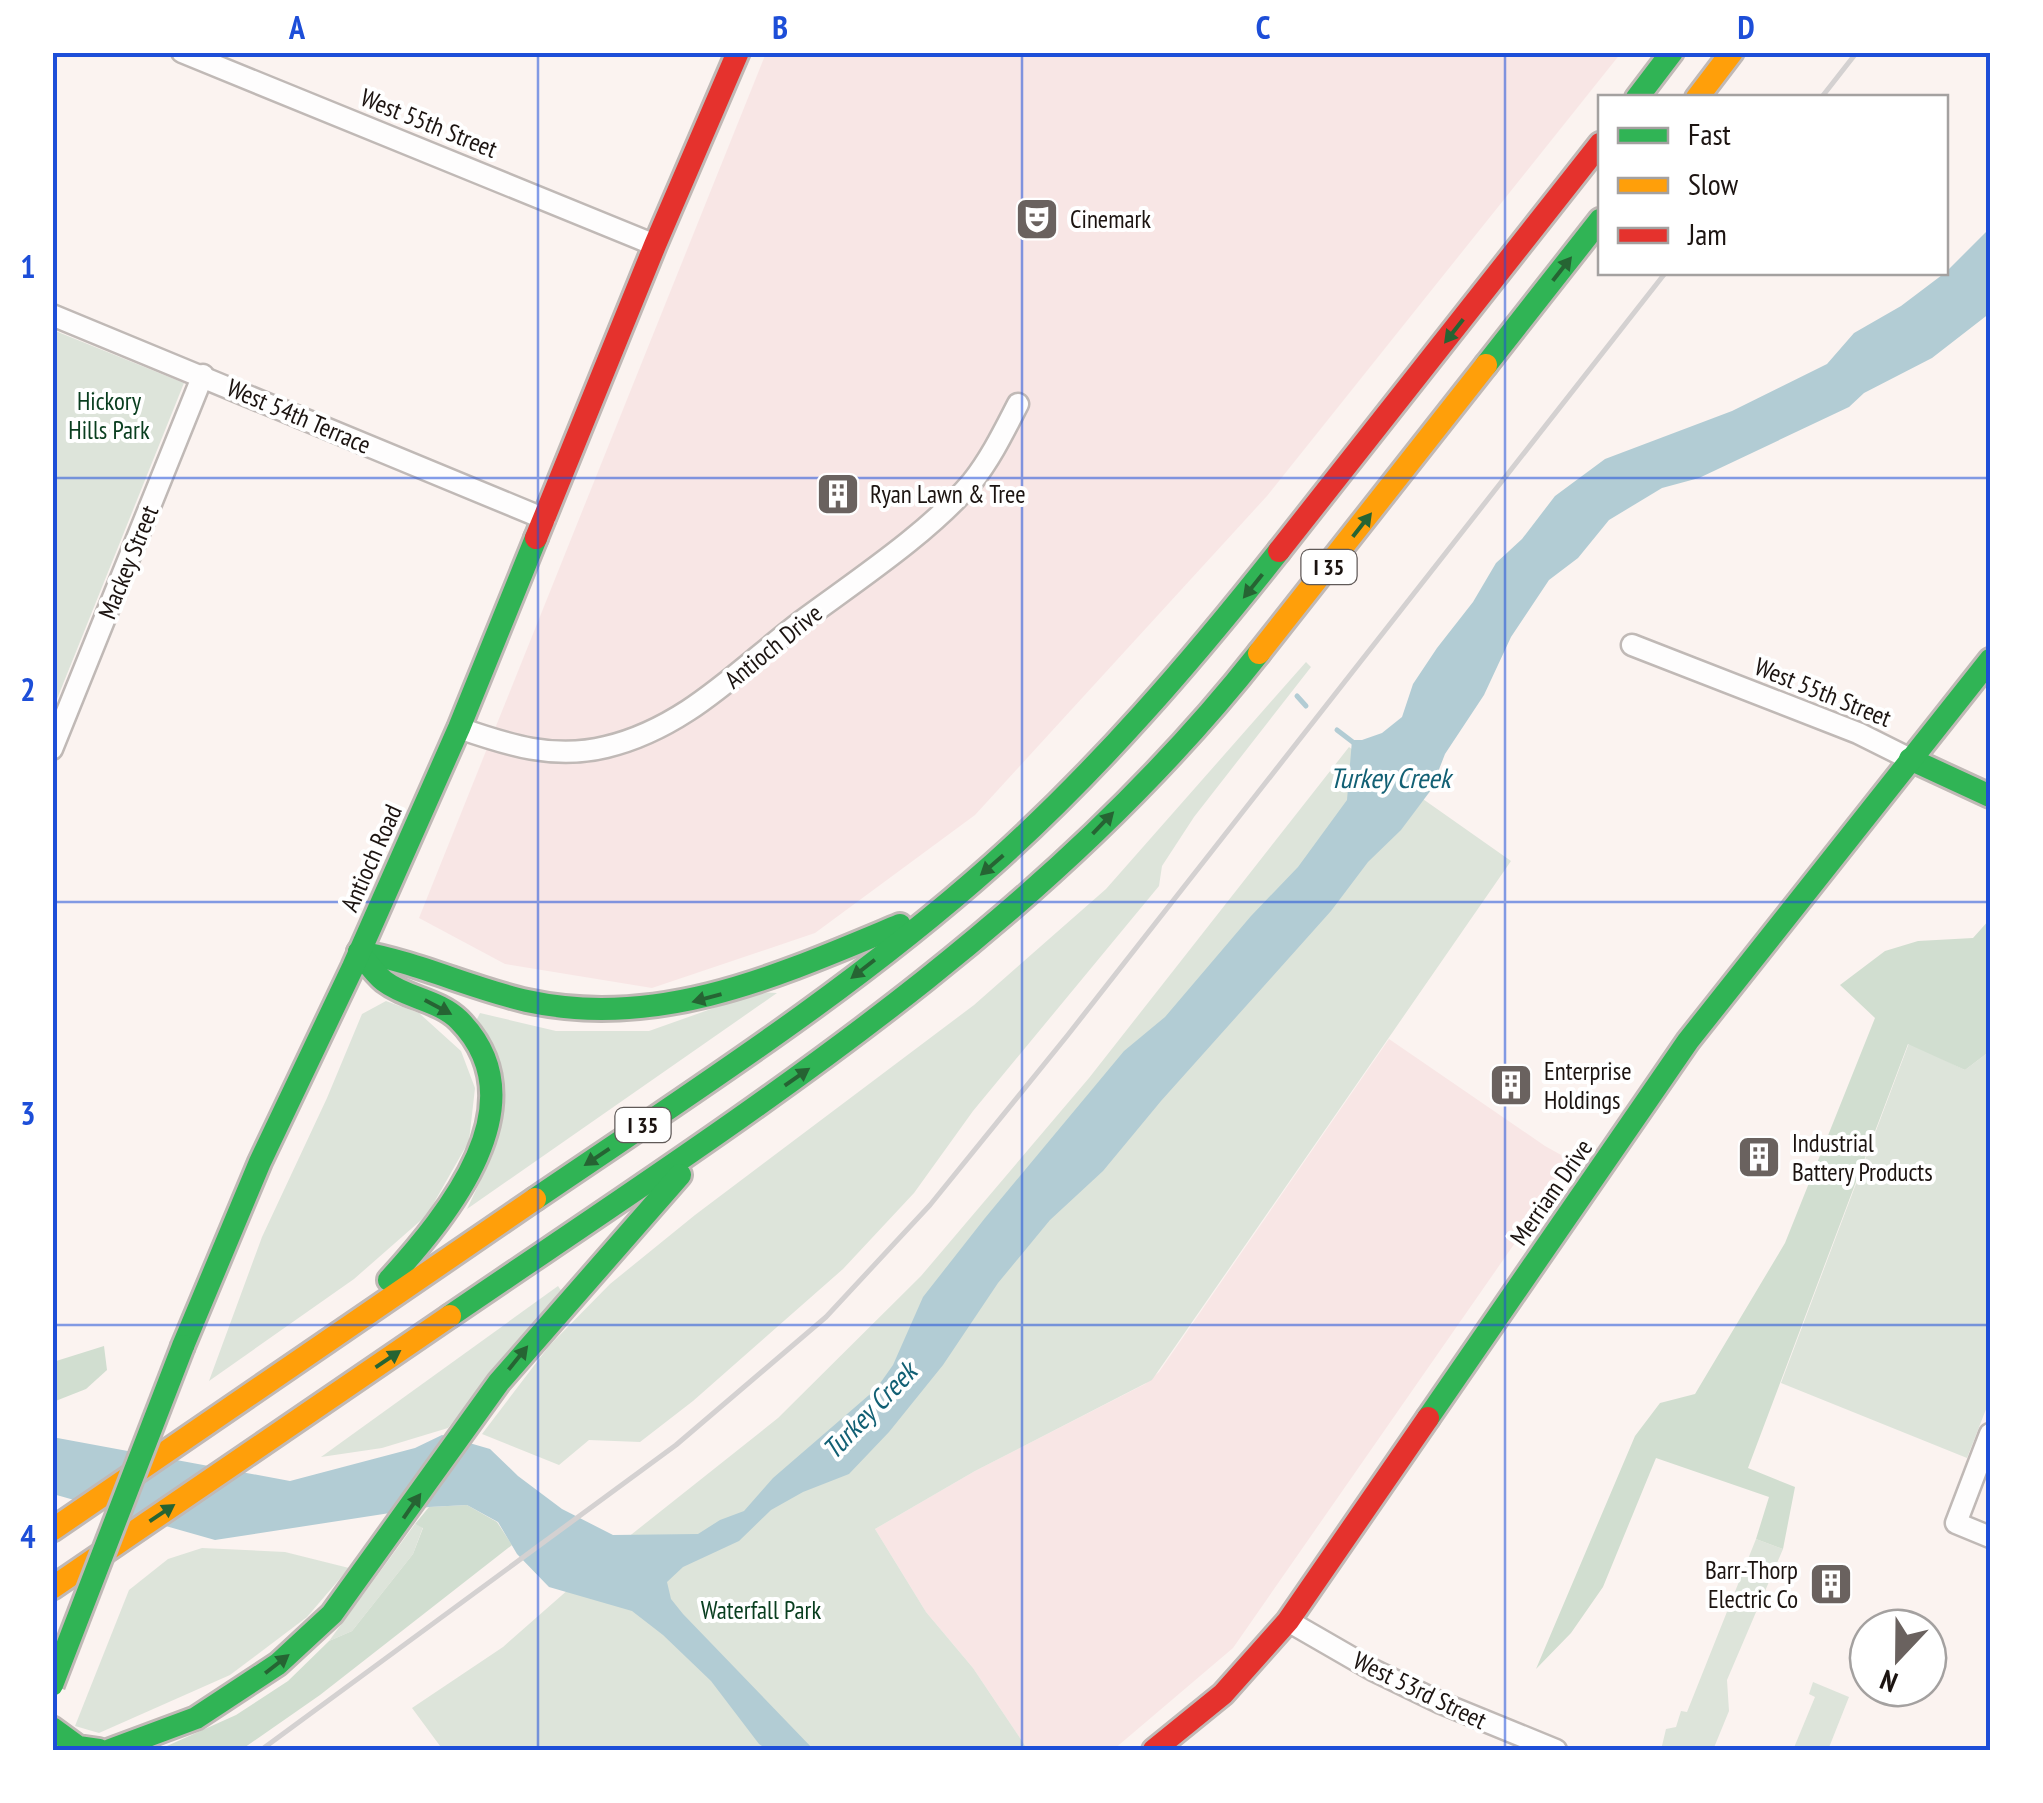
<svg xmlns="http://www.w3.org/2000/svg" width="2043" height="1803" viewBox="0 0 2043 1803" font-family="'PT Sans Narrow',sans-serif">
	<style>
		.commercial { fill: #f8e6e5 }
		.green { fill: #dde4da }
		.forest { fill: #d1ded0 }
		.water { fill: #b2ccd4 }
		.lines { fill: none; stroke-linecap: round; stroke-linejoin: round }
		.stream { stroke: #b2ccd4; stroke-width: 5 }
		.street-casing { stroke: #c0b9b6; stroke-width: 25 }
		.fast-casing { stroke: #c0b9b6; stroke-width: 28 }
		.slow-casing { stroke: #c0b9b6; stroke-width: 28 }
		.jam-casing { stroke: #c0b9b6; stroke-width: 28 }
		.street { stroke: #fefdfd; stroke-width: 20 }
		.fast { stroke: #30b455; stroke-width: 22 }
		.slow { stroke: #ff9f0a; stroke-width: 22 }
		.jam { stroke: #e5322d; stroke-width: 22 }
		.rail { stroke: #d4d1d1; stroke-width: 5 }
		.fast-bridge-casing { stroke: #c0b9b6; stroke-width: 28; stroke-linecap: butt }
		.fast-bridge { stroke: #30b455; stroke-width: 22 }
		.oneway { fill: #266433 }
		.grid { fill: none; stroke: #1d4ed8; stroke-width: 2.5; stroke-opacity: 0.55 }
		.labels { text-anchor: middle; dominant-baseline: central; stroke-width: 8; stroke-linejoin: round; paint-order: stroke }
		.shield { fill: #fff; stroke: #605a58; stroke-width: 2.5 }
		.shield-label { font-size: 22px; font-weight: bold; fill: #1c1411 }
		.street-label { font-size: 25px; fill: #1c1411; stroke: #fff }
		.poi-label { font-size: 25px; fill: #1c1411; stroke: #fff; text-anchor: start }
		.park-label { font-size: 25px; fill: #093e1f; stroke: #fff }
		.water-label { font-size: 28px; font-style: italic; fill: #126074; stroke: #fff }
		.neatline { fill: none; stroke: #1d4ed8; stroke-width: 4 }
		.grid-label { font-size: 32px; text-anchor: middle; font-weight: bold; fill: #1d4ed8 }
	</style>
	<rect width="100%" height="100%" fill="#fbf3f0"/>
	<g class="commercial">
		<path d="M 766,53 L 1621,53 L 1267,496 L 975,815 L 815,933 L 652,988 L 505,964 L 419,918 Z"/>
		<path d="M 1389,1039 L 1545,1146 L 1572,1161 L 1233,1648 L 1113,1750 L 1028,1750 L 973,1668 L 926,1612 L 875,1529 L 975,1471 L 1145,1384 L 1159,1372 Z"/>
	</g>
	<g class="green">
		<path d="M 53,330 L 184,383 L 53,709 Z"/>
		<path d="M 1306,662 L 1311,667 L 1194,817 L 1162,866 L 1159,886 L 973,1111 L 914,1193 L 843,1269 L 693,1401 L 640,1442 L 589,1440 L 559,1465 L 482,1434 L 549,1346 L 610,1284 L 695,1215 L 974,1005 L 1106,889 Z"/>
		<path d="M 1349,747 L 1511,861 L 1152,1380 L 975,1471 L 875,1529 L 926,1612 L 973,1668 L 1028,1750 L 443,1750 L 412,1708 L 503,1647 L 627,1538 L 778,1418 L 921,1276 L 1089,1078 Z"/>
		<path d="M 759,992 L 777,993 L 467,1209 L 493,1154 L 476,1021 L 480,1013 L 556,1031 L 649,1031 Z"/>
		<path d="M 386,1001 L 419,1013 L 461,1051 L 475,1088 L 469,1141 L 427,1215 L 354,1279 L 209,1381 L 262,1237 L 327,1098 L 362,1014 Z"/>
		<path d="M 1909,1043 L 1965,1070 L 1990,1051 L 1990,1399 L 1967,1458 L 1781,1383 Z"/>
		<path d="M 558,1286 L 562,1292 L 448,1428 L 382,1448 L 321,1457 Z"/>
		<path d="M 415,1524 L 423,1527 L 413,1554 L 352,1631 L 329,1641 Z"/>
		<path d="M 1756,1539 L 1783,1549 L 1727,1680 L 1729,1711 L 1713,1750 L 1661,1750 L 1666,1729 L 1676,1727 L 1681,1711 L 1687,1712 Z"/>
		<path d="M 202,1548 L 285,1552 L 349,1568 L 307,1617 L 230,1675 L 99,1733 L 75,1726 L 129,1590 L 168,1559 Z"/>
		<path d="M 1813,1682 L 1849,1697 L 1828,1750 L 1793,1750 L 1815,1697 L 1809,1694 Z"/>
	</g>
	<g class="forest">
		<path d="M 1990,919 L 1990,1051 L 1965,1070 L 1908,1044 L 1748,1468 L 1795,1487 L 1783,1549 L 1756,1539 L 1769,1497 L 1656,1458 L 1603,1587 L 1571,1633 L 1536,1669 L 1635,1436 L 1660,1403 L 1695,1394 L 1785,1243 L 1875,1018 L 1840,985 L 1885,951 L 1918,941 L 1973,938 Z"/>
		<path d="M 104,1346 L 107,1370 L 86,1389 L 53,1402 L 53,1362 Z"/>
		<path d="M 467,1505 L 497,1522 L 512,1545 L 320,1695 L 241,1750 L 158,1750 L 236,1715 L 288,1681 L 329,1641 L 352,1631 L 413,1554 L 423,1528 L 415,1524 L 429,1507 Z"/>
	</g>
	<path class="water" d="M 1990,228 L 1990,313 L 1932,358 L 1864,393 L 1849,407 L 1699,478 L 1662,488 L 1609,520 L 1578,558 L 1549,580 L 1511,637 L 1484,695 L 1445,754 L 1431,790 L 1401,830 L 1368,862 L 1331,911 L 1161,1101 L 1103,1171 L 1050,1220 L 998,1283 L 943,1365 L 889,1432 L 849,1474 L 803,1492 L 771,1510 L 739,1541 L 683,1567 L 667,1582 L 671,1599 L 683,1614 L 814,1750 L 768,1750 L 759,1744 L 711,1681 L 663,1635 L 632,1611 L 549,1587 L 517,1554 L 498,1522 L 467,1505 L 429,1507 L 215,1540 L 53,1494 L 52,1437 L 290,1481 L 415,1448 L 442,1435 L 490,1449 L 518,1476 L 562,1509 L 613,1535 L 698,1534 L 720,1520 L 744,1511 L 773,1478 L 876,1389 L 893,1365 L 923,1297 L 985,1218 L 1124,1051 L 1165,1017 L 1251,916 L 1298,867 L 1347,800 L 1352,740 L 1362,740 L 1382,733 L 1402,717 L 1413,684 L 1437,648 L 1473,602 L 1496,563 L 1522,539 L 1555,496 L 1605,459 L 1732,411 L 1827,364 L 1854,333 L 1901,306 L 1946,272 Z"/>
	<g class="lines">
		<g class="stream">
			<path d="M 1297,696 L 1306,706"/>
			<path d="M 1337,730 L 1354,743"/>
		</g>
		<g class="street-casing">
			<g id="street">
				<path d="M 182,52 L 655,245"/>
				<path d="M 52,315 L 545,519"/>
				<path d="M 1632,645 L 1858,733 L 1910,759"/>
				<path d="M 459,728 C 508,745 554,760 606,747 C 686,728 739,669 802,621 C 856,581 929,533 972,482 C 991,458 1004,431 1018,404"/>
				<path d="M 52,749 L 203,375"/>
				<path d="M 1990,1434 L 1956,1523 L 1990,1537"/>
				<path d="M 1288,1621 L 1373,1670 L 1441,1703 L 1556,1750"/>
			</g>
		</g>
		<g class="fast-casing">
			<g id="fast">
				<path d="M 1637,98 L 1672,52"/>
				<path d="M 1486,365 L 1600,220"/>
				<path d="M 1910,759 L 1990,796"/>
				<path d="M 359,952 C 417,962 470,988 527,1001 C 659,1030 780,975 900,925"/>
				<path d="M 359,952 C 367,962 374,973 384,981 C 406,998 439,1000 459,1020 C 541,1103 448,1215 389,1280"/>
				<path d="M 535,1199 C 691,1093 852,990 993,864 C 1099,769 1191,662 1279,551"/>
				<path d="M 450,1316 C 737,1120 1040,931 1259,653"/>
				<path d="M 183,1346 L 260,1162 L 353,967 L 459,728 L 536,538"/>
				<path d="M 1428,1418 L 1688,1041 L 1990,660"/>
				<path d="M 52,1728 L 78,1747 L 99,1750"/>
				<path d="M 110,1750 L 196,1718 L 278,1664 L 332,1614 L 499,1382 L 680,1175"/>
			</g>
		</g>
		<g class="slow-casing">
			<g id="slow">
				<path d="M 1697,98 L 1732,52"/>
				<path d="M 1259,653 L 1486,365"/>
				<path d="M 52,1530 L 535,1199"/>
				<path d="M 52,1588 L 450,1316"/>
			</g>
		</g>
		<g class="jam-casing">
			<g id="jam">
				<path d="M 536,538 L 655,245 L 738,52"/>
				<path d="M 1279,551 L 1600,144"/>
				<path d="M 1154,1750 L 1223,1694 L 1288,1621 L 1428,1418"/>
			</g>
		</g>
		<use href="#street" class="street"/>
		<use href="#fast" class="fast"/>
		<use href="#slow" class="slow"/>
		<use href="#jam" class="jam"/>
		<g class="rail">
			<path d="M 1821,98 L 1857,52"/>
			<path d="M 261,1750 L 676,1445 L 826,1317 L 930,1205 L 1067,1036 L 1666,272"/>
		</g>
		<g class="fast-bridge-casing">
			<path id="fast-bridge" d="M 52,1685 L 183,1346"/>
		</g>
		<use href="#fast-bridge" class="fast-bridge"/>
	</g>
	<defs><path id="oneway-solid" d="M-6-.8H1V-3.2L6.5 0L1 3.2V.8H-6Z" transform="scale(2.5)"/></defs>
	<g class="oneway">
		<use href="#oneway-solid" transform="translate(1562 269) rotate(-52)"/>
		<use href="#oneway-solid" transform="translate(1454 331) rotate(128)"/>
		<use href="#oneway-solid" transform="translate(1362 525) rotate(-52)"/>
		<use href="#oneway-solid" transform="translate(1253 586) rotate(129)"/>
		<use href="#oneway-solid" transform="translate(1103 823) rotate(-46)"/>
		<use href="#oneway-solid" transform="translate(992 865) rotate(139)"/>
		<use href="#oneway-solid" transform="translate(863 969) rotate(142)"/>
		<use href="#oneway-solid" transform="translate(707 998) rotate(165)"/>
		<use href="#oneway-solid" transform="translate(438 1007) rotate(28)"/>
		<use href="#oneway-solid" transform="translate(797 1077) rotate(-35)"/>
		<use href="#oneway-solid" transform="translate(597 1157) rotate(146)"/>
		<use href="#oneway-solid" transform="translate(518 1358) rotate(-51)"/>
		<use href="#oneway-solid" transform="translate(388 1359) rotate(-34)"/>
		<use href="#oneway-solid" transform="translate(412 1506) rotate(-55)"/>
		<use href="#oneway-solid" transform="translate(162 1513) rotate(-34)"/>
		<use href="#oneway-solid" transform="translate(277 1664) rotate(-38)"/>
	</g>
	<path class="grid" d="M 538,52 L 538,1750M 1022,52 L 1022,1750M 1505,52 L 1505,1750M 52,478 L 1990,478M 52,902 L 1990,902M 52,1325 L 1990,1325"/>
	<defs>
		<g id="theatre-square" transform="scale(2.25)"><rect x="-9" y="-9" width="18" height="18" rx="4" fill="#6a625f" stroke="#fff"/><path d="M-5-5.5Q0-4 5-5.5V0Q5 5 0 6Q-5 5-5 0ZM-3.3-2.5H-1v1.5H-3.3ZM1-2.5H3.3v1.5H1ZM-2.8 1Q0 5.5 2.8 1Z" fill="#fff"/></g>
		<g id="building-square" transform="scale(2.25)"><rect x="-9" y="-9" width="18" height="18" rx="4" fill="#6a625f" stroke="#fff"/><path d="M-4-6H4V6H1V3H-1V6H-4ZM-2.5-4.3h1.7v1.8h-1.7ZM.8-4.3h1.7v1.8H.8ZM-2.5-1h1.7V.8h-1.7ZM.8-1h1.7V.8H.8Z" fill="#fff"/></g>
	</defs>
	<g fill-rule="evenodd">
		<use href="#theatre-square" x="1037" y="219"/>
		<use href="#building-square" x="838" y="494"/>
		<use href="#building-square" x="1511" y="1085"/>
		<use href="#building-square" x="1759" y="1157"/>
		<use href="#building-square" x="1831" y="1584"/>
	</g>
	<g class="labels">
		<g class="shield">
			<rect x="1301.5" y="550" width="55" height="34" rx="8"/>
			<rect x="615.5" y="1108" width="55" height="34" rx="8"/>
		</g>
		<g class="shield-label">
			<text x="1329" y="567">I 35</text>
			<text x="643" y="1125">I 35</text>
		</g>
		<g class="street-label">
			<text transform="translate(429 123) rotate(22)">West 55th Street</text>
			<text transform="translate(299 416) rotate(23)">West 54th Terrace</text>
			<text transform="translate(128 562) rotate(-68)">Mackey Street</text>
			<text transform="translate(773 646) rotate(-39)">Antioch Drive</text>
			<text transform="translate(1823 692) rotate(22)">West 55th Street</text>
			<text transform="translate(371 858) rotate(-66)">Antioch Road</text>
			<text transform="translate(1551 1192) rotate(-55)">Merriam Drive</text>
			<text transform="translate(1420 1690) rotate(26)">West 53rd Street</text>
		</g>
		<g class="poi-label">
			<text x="1070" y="219">Cinemark</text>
			<text x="870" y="494">Ryan Lawn &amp; Tree</text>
			<text x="1544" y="1071">Enterprise<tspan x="1544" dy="29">Holdings</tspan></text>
			<text x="1792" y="1143">Industrial<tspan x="1792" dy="29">Battery Products</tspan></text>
			<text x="1798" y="1570" text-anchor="end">Barr-Thorp<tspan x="1798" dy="29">Electric Co</tspan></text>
		</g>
		<g class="park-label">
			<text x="109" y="401">Hickory<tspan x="109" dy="29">Hills Park</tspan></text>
			<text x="761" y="1610">Waterfall Park</text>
		</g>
		<g class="water-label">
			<text x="1390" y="777">Turkey Creek</text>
			<text transform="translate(869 1410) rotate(-46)">Turkey Creek</text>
		</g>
	</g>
	<rect width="2043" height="1803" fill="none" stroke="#ffffff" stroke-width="110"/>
	<rect x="1598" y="95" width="350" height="180" fill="#ffffff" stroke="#a4a1a0" stroke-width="2.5"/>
	<rect x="1618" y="128" width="50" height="15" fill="#30b455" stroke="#a4a1a0" stroke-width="2.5"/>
	<text x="1688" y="145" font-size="30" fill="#1c1411">Fast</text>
	<rect x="1618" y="178" width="50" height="15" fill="#ff9f0a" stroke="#a4a1a0" stroke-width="2.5"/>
	<text x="1688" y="195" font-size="30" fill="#1c1411">Slow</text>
	<rect x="1618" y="228" width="50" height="15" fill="#e5322d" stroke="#a4a1a0" stroke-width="2.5"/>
	<text x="1688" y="245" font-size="30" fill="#1c1411">Jam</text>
	<g transform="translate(1898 1658) rotate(202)"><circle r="48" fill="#ffffff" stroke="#a4a1a0" stroke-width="2.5"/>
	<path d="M0-8L18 38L0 25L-18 38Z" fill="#6a625f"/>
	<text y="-15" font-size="28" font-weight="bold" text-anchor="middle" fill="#1c1411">N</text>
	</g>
	<rect x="55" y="55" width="1933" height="1693" class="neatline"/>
	<g class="grid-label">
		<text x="297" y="39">A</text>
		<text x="780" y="39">B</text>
		<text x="1263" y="39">C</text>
		<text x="1746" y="39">D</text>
		<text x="28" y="278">1</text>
		<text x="28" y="701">2</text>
		<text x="28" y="1125">3</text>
		<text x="28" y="1548">4</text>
	</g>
</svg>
